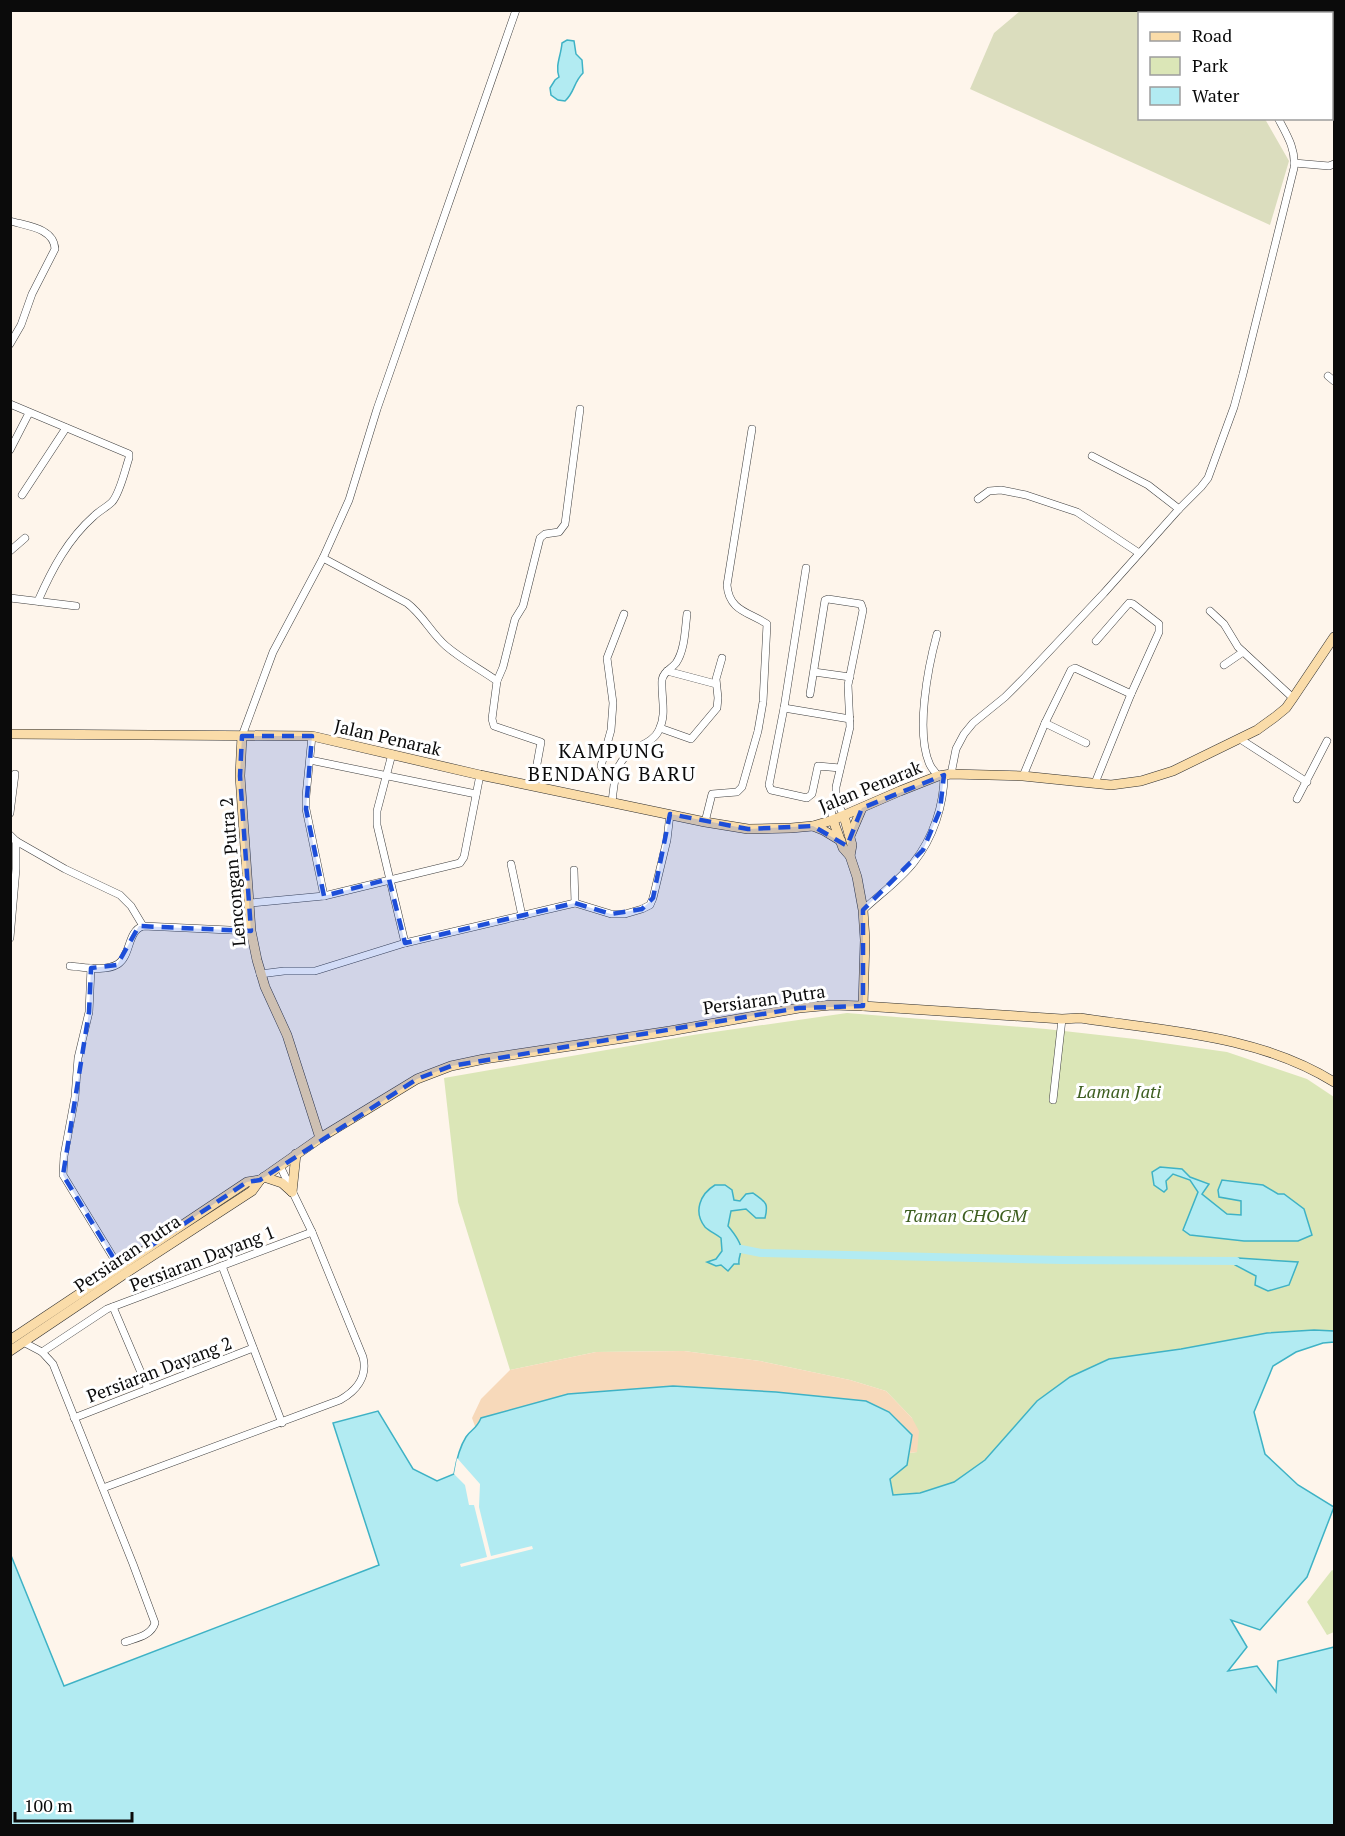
<svg xmlns="http://www.w3.org/2000/svg" width="1345" height="1836" viewBox="0 0 1345 1836" font-family="'PT Serif',serif">
	<style>
		.green { fill: #dbe6b7 }
		.sand { fill: #f7d9ba }
		.cemetery { fill: #dbddbe }
		.water { fill: #b2ebf2; stroke: #3eb2c5; stroke-width: 1.5 }
		.pier { fill: #fef5eb }
		.lines { fill: none; stroke-linecap: round; stroke-linejoin: round }
		.canal { stroke: #b2ebf2; stroke-width: 8 }
		.street-casing { stroke: #3e3e3e; stroke-width: 8 }
		.secondary-casing { stroke: #2d2d2d; stroke-width: 10 }
		.street { stroke: #fff; stroke-width: 7 }
		.secondary { stroke: #fadca9; stroke-width: 9 }
		.marked { fill: #1d4ed8; fill-opacity: 0.2; stroke: #1d4ed8; stroke-width: 4.5; stroke-dasharray: 12 8; stroke-linejoin: round }
		.labels { text-anchor: middle; dominant-baseline: central; stroke-width: 6; stroke-linejoin: round; paint-order: stroke }
		.street-label { font-size: 18px; fill: #0b0b0b; stroke: #fff }
		.park-label { font-size: 18px; font-style: italic; fill: #3d5e20; stroke: #fff }
		.neighbourhood-label { font-size: 20px; letter-spacing: 1.5px; fill: #0b0b0b; stroke: #fff }
	</style>
	<rect width="100%" height="100%" fill="#fef5eb"/>
	<g class="green">
		<path d="M 847,1013 L 1046,1029 L 1135,1039 L 1227,1052 L 1307,1079 L 1334,1097 L 1334,1331 L 1314,1330 L 1267,1333 L 1181,1349 L 1109,1359 L 1070,1377 L 1037,1401 L 985,1460 L 954,1482 L 920,1493 L 893,1495 L 890,1479 L 907,1465 L 909,1453 L 917,1452 L 912,1418 L 886,1391 L 850,1380 L 760,1361 L 684,1351 L 596,1352 L 510,1370 L 458,1202 L 444,1078 L 693,1035 Z"/>
		<path d="M 1332,1570 L 1334,1571 L 1334,1632 L 1327,1635 L 1307,1602 Z"/>
	</g>
	<path class="sand" d="M 684,1351 L 760,1361 L 850,1380 L 886,1391 L 912,1418 L 919,1431 L 917,1452 L 909,1453 L 912,1435 L 866,1401 L 776,1392 L 673,1386 L 568,1394 L 476,1429 L 472,1418 L 481,1399 L 510,1370 L 596,1352 Z"/>
	<path class="cemetery" d="M 1020,11 L 1245,11 L 1244,14 L 1140,14 L 1140,118 L 1265,119 L 1289,161 L 1270,225 L 970,89 L 994,33 Z"/>
	<g class="water">
		<path d="M 567,40 L 574,41 L 576,54 L 582,60 L 583,73 C 573,83 575,92 565,101 L 558,100 L 551,95 L 550,88 L 555,80 L 559,77 C 555,65 561,56 562,43 Z"/>
		<path d="M 1160,1167 L 1182,1169 L 1190,1177 L 1209,1184 L 1202,1194 L 1227,1214 L 1241,1215 L 1241,1201 L 1219,1197 L 1218,1190 L 1222,1180 L 1263,1185 L 1278,1194 L 1284,1194 L 1304,1209 L 1312,1235 L 1298,1241 L 1244,1241 L 1190,1235 L 1183,1230 L 1198,1192 L 1190,1180 L 1173,1174 L 1166,1181 L 1167,1189 L 1164,1192 L 1154,1185 L 1152,1172 Z"/>
		<path d="M 715,1185 L 725,1185 L 732,1190 L 734,1200 L 740,1201 L 746,1194 L 753,1193 C 765,1202 769,1202 765,1218 L 756,1218 L 746,1209 L 731,1211 L 728,1226 C 733,1232 741,1242 741,1249 C 741,1255 738,1258 739,1264 L 734,1264 L 728,1271 L 721,1265 L 716,1266 L 707,1262 L 716,1259 L 722,1251 L 721,1238 C 716,1234 709,1231 705,1227 C 693,1212 700,1194 715,1185 Z"/>
		<path d="M 1238,1258 L 1298,1262 L 1289,1285 L 1268,1291 L 1255,1285 L 1256,1276 L 1235,1265 Z"/>
		<path d="M 1314,1330 L 1334,1331 L 1334,1342 L 1323,1343 L 1296,1352 L 1273,1366 L 1254,1412 L 1265,1454 L 1298,1485 L 1334,1507 L 1307,1577 L 1260,1630 L 1231,1620 L 1247,1647 L 1228,1671 L 1257,1666 L 1276,1692 L 1278,1661 L 1334,1647 L 1334,1825 L 11,1825 L 10,1553 L 64,1686 L 379,1565 L 333,1423 L 378,1411 L 413,1469 L 437,1481 L 454,1474 C 456,1462 459,1448 466,1437 C 471,1429 476,1430 481,1418 L 568,1394 L 673,1386 L 776,1392 L 866,1401 L 889,1412 L 912,1435 L 907,1465 L 890,1479 L 893,1495 L 920,1493 L 954,1482 L 985,1460 L 1037,1401 L 1070,1377 L 1109,1359 L 1181,1349 L 1267,1333 Z"/>
	</g>
	<path class="pier" d="M 457,1458 L 480,1484 L 479,1507 L 491,1556 L 532,1546 L 533,1549 L 461,1567 L 460,1564 L 487,1557 L 474,1505 L 469,1505 L 465,1485 L 454,1474 Z"/>
	<g class="lines">
		<path class="canal" d="M 741,1249 L 761,1253 L 1062,1260 L 1236,1261"/>
		<g class="street-casing">
			<g id="street">
				<path d="M 1258,14 L 1258,10"/>
				<path d="M 1294,163 L 1329,166 L 1334,164"/>
				<path d="M 10,221 C 27,226 54,228 55,249 L 32,294 L 21,325 L 10,344"/>
				<path d="M 1328,376 L 1334,381"/>
				<path d="M 10,404 L 129,454 L 129,458 C 125,470 120,493 112,502 C 107,507 99,511 94,516 C 68,539 52,569 38,601"/>
				<path d="M 10,450 L 29,413"/>
				<path d="M 1092,456 L 1148,485 L 1179,509"/>
				<path d="M 22,495 L 66,428"/>
				<path d="M 978,499 L 989,491 L 1001,490 L 1026,495 L 1077,512 L 1139,553"/>
				<path d="M 10,551 L 25,538"/>
				<path d="M 323,558 L 407,603 C 423,615 431,633 446,646 C 461,659 480,669 497,681 L 492,719 L 494,726 L 541,742 L 533,786"/>
				<path d="M 806,568 L 784,708 L 769,785 L 771,790 L 807,798 L 812,794 L 818,766 L 840,768"/>
				<path d="M 10,598 L 76,606"/>
				<path d="M 1210,611 L 1224,624 L 1238,647 L 1293,698"/>
				<path d="M 937,634 C 928,667 915,733 930,765 C 932,769 936,773 938,776"/>
				<path d="M 1224,665 L 1243,652"/>
				<path d="M 667,671 L 716,684"/>
				<path d="M 814,672 L 850,677"/>
				<path d="M 497,681 L 503,667 L 515,619 L 523,606 L 540,538 L 545,534 L 559,532 L 565,524 L 580,409"/>
				<path d="M 810,694 L 825,600 L 828,599 L 861,604 L 863,610 L 848,685 L 850,727 L 836,787 L 836,800 L 831,810 L 833,820"/>
				<path d="M 784,708 L 850,719"/>
				<path d="M 1045,723 L 1086,743"/>
				<path d="M 660,728 L 691,739 L 717,708 L 718,698 L 716,679 L 722,658"/>
				<path d="M 242,736 L 273,652 L 323,558 L 349,500 L 377,409 L 516,10"/>
				<path d="M 312,736 L 306,796 L 306,809 L 324,896"/>
				<path d="M 1240,739 L 1307,782"/>
				<path d="M 392,754 L 377,811 L 377,825 L 405,943"/>
				<path d="M 310,760 L 476,794"/>
				<path d="M 951,774 L 956,749 L 964,734 L 973,723 L 1005,697 L 1025,677 L 1104,593 L 1179,509 L 1201,487 L 1208,478 L 1234,407 L 1243,374 L 1294,168 C 1296,149 1287,135 1278,118"/>
				<path d="M 615,776 L 605,772 L 601,766 L 611,730 L 613,703 L 607,658 L 624,614"/>
				<path d="M 1023,776 L 1045,723 L 1071,670 L 1075,668 L 1131,694"/>
				<path d="M 1095,783 L 1131,694 L 1159,632 L 1159,624 L 1133,604 L 1129,603 L 1096,641"/>
				<path d="M 1297,799 L 1327,741"/>
				<path d="M 836,800 L 844,816"/>
				<path d="M 612,802 C 615,778 614,760 638,747 C 646,743 655,739 659,730 C 667,714 661,698 662,680 C 663,672 671,669 676,663 C 685,650 685,629 687,614"/>
				<path d="M 10,813 L 15,774"/>
				<path d="M 705,822 L 712,794 L 737,792 L 742,787 L 758,731 L 763,702 L 767,624 C 749,612 729,611 727,585 L 752,429"/>
				<path d="M 10,835 L 16,841 L 65,869 L 120,895 L 131,906 L 143,926"/>
				<path d="M 511,864 L 522,916"/>
				<path d="M 574,870 L 575,903"/>
				<path d="M 250,903 L 324,896 L 460,863 L 464,857 L 480,775"/>
				<path d="M 863,910 C 880,894 900,880 914,862 C 933,838 944,805 944,775"/>
				<path d="M 10,938 L 16,869 L 16,841"/>
				<path d="M 70,966 C 84,967 105,972 118,964 C 131,956 127,931 143,926 L 251,931"/>
				<path d="M 91,968 L 89,1012 L 78,1058 L 75,1097 L 64,1156 L 63,1175 L 119,1267"/>
				<path d="M 260,974 L 284,971 L 315,971 L 405,943 L 575,903 L 611,914 L 625,914 L 642,909 L 650,905 L 653,898 L 667,840 L 670,814"/>
				<path d="M 1053,1100 L 1062,1019"/>
				<path d="M 222,1266 L 282,1423"/>
				<path d="M 113,1307 L 148,1389"/>
				<path d="M 25,1343 L 42,1352 L 53,1364 L 133,1564 L 155,1623 C 151,1636 136,1638 125,1642"/>
				<path d="M 42,1352 L 107,1309 L 312,1232"/>
				<path d="M 74,1418 L 253,1348"/>
				<path d="M 103,1488 L 340,1400 C 356,1391 368,1377 363,1357 L 312,1232 L 280,1166"/>
			</g>
		</g>
		<g class="secondary-casing">
			<g id="secondary">
				<path d="M 10,734 L 312,736 L 480,775 L 705,822 L 748,829 L 791,828 L 813,826 L 833,820 L 900,791 L 938,776 L 951,774 L 1023,776 L 1111,785 L 1141,781 L 1173,771 L 1257,730 L 1275,717 L 1286,708 L 1293,698 L 1334,637"/>
				<path d="M 242,736 L 240,776 L 251,931 L 257,960 L 265,987 L 287,1035 L 320,1138"/>
				<path d="M 844,816 L 852,845 L 850,856"/>
				<path d="M 833,820 L 843,848 L 850,856 L 857,877 L 863,910 L 865,940 L 863,1006"/>
				<path d="M 813,826 L 823,830 L 841,841"/>
				<path d="M 850,836 L 862,808"/>
				<path d="M 264,1177 L 282,1183 L 292,1192"/>
				<path d="M 292,1192 L 296,1154"/>
				<path d="M 10,1340 L 247,1182 L 260,1180"/>
				<path d="M 10,1351 L 123,1275 L 252,1191 L 260,1180 L 320,1138 L 417,1079 L 451,1066 L 484,1059 L 670,1031 L 799,1008 L 832,1005 L 863,1006 L 1062,1019 L 1080,1018 C 1166,1031 1259,1035 1334,1082"/>
			</g>
		</g>
		<use href="#street" class="street"/>
		<use href="#secondary" class="secondary"/>
	</g>
	<path class="marked" d="M 242,736 L 312,736 L 306,809 L 324,896 L 389,879 L 405,943 L 575,903 L 611,914 L 642,909 L 653,898 L 670,814 L 748,829 L 813,826 L 847,846 L 862,808 L 944,775 L 940,810 L 923,850 L 863,910 L 863,1006 L 799,1008 L 451,1066 L 417,1079 L 260,1180 L 247,1182 L 119,1267 L 63,1175 L 89,1012 L 91,968 L 117,965 L 139,926 L 251,931 L 240,776 Z"/>
	<g class="labels">
		<g class="street-label">
			<text transform="translate(388 737) rotate(13)">Jalan Penarak</text>
			<text transform="translate(870 786) rotate(-22)">Jalan Penarak</text>
			<text transform="translate(232 872) rotate(-95)">Lencongan Putra 2</text>
			<text transform="translate(764 999) rotate(-8)">Persiaran Putra</text>
			<text transform="translate(127 1253) rotate(-34)">Persiaran Putra</text>
			<text transform="translate(202 1258) rotate(-21)">Persiaran Dayang 1</text>
			<text transform="translate(159 1369) rotate(-21)">Persiaran Dayang 2</text>
		</g>
		<g class="park-label">
			<text x="1119" y="1091">Laman Jati</text>
			<text x="965" y="1215">Taman CHOGM</text>
		</g>
		<g class="neighbourhood-label">
			<text x="612" y="750">KAMPUNG<tspan x="612" dy="23">BENDANG BARU</tspan></text>
		</g>
	</g>
	<rect width="1345" height="1836" fill="none" stroke="#0b0b0b" stroke-width="24"/>
	<rect x="1138" y="12" width="195" height="108" fill="#ffffff" stroke="#9d9d9d" stroke-width="1.5"/>
	<rect x="1150" y="32" width="30" height="9" fill="#fadca9" stroke="#9d9d9d" stroke-width="1.5"/>
	<text x="1192" y="42" font-size="18" fill="#0b0b0b">Road</text>
	<rect x="1150" y="57" width="30" height="18" fill="#dbe6b7" stroke="#9d9d9d" stroke-width="1.5"/>
	<text x="1192" y="72" font-size="18" fill="#0b0b0b">Park</text>
	<rect x="1150" y="87" width="30" height="18" fill="#b2ebf2" stroke="#9d9d9d" stroke-width="1.5"/>
	<text x="1192" y="102" font-size="18" fill="#0b0b0b">Water</text>
	<path d="M15 1812v9h117v-9" fill="none" stroke="#0b0b0b" stroke-width="3"/>
	<text x="24" y="1812" font-size="18" fill="#0b0b0b" stroke="#ffffff" stroke-width="4.5" paint-order="stroke">100 m</text>
</svg>
